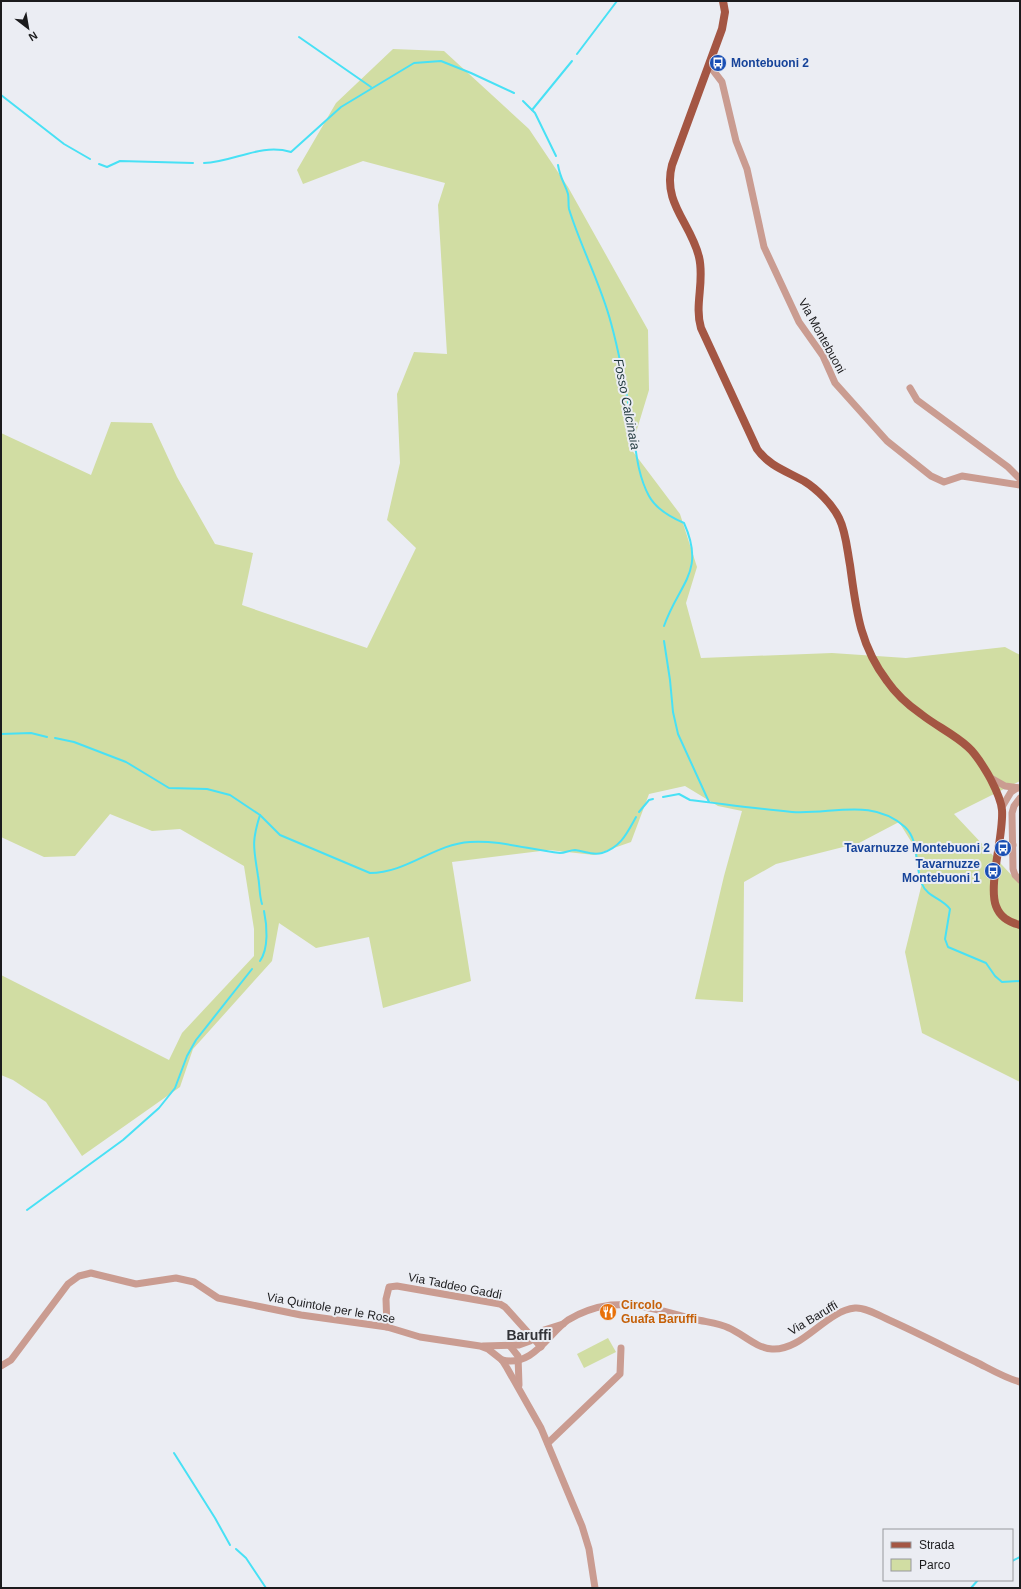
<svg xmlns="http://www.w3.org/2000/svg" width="1021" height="1589" viewBox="0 0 1021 1589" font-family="Helvetica,sans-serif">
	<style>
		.green { fill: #d1dda3 }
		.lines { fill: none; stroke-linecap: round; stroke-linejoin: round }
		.stream { stroke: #48e1f5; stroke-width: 2 }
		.minor { stroke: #ca9c91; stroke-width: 7 }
		.major { stroke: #a45643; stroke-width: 8 }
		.labels { text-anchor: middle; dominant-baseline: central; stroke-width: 4; stroke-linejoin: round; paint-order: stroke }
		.transit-label { font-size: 12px; font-weight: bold; fill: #164399; stroke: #ebedf3; text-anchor: end }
		.street-label { font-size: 12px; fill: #1b1b1d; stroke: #ebedf3 }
		.food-label { font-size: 12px; font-weight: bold; fill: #c56008; stroke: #ebedf3; text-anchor: start }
		.water-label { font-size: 13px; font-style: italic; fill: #223a3e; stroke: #ebedf3 }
		.quarter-label { font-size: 14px; font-weight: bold; fill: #323338; stroke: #ebedf3 }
	</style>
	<rect width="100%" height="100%" fill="#ebedf3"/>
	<g class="green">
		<path d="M 393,49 L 444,51 L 529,129 L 568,187 L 648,330 L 649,390 L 631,449 L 680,514 L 697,567 L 686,603 L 701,658 L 832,653 L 906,658 L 1005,647 L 1020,655 L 1020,781 L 954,814 L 1020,884 L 1020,1082 L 922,1033 L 905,952 L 922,883 L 912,843 L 899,822 L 859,843 L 776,864 L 744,882 L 743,1002 L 695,999 L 724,876 L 742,811 L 718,806 L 685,786 L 649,794 L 631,842 L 594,855 L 549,850 L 452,862 L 471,981 L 383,1008 L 369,937 L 316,948 L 279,923 L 272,961 L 193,1049 L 180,1087 L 82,1156 L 46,1102 L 13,1080 L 1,1075 L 1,975 L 169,1060 L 182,1033 L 254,956 L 254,929 L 244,866 L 180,829 L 152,831 L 110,814 L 75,856 L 44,857 L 1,837 L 1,433 L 91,475 L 111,422 L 152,423 L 177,477 L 215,544 L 253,553 L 242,605 L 367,648 L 416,548 L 387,520 L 400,463 L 397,394 L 414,352 L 447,354 L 438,205 L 445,183 L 363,161 L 303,184 L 297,170 L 336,103 Z"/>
		<path d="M 608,1338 L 616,1352 L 584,1368 L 577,1354 Z"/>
	</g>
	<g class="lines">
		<g class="stream">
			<path d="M 299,37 L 371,87"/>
			<path d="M 577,54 L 617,1"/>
			<path d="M 1,95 L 64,144 L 90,159"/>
			<path d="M 523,101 L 535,113 L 556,156"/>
			<path d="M 532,110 L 572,61"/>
			<path d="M 204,163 C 234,162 260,143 291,152 L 341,107 L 414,63 L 441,61 L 471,73 L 514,93"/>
			<path d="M 99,164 L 107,167 L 120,161 L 193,163"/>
			<path d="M 558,165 C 560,178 565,184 568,194 C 569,199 568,204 569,209 C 581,248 601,284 611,323 C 621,359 627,395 633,431 C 636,452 638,476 649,496 C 656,509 670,517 684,523 C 706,572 679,583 664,626"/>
			<path d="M 664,641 L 670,680 L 673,712 L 678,734 L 709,802"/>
			<path d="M 1,734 L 31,733 L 47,737"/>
			<path d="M 55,738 L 74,742 L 126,762 L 169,788 L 207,789 L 230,795 L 260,815 L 280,835 L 370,873 C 407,873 434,844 470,842 C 501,840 530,850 560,853 C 565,853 570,850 575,850 C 585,851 592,856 602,853 C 621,847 627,833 636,817"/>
			<path d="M 663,797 L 679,794 L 690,800 C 724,804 758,809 792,812 C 831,815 872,797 905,827 C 920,841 914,865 922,884 C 927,897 942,898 950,909 L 945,939 L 948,947 L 986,963 L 995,976 L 1002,982 L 1020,981"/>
			<path d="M 639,812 L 649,800 L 653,799"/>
			<path d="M 260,815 C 251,843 254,849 258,876 C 260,886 259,894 262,904"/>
			<path d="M 260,961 C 269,948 267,925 264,911"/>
			<path d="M 27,1210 L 123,1140 L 159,1108 L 175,1088 L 187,1056 L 196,1040 L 252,969"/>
			<path d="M 174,1453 L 215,1518 L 230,1545"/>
			<path d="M 236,1549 L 246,1558 L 266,1588"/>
			<path d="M 1012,1561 L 1020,1557"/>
			<path d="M 971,1588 L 978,1580"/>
		</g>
		<g class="minor">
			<path d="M 709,65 L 722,82 L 736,141 L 747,169 L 764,247 L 799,322 L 823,356 L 835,383 L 887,441 L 931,476 L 944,482 L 962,476 L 1020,485"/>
			<path d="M 910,388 L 917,400 L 1008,467 L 1020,479"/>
			<path d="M 989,777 L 1005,786 L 1020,788"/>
			<path d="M 1020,798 L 1014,806 L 1012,813 L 1013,869 L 1015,875 L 1020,880"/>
			<path d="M 1002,807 L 1011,792 L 1017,788"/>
			<path d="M 1000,846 L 1013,845"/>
			<path d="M 387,1327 L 386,1299 L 389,1287 L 397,1286 L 500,1304 L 505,1307 L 541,1347"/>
			<path d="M 483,1346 L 519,1345 L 530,1341 L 544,1330 L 563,1324"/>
			<path d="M 510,1346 L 518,1356 L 519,1385"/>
			<path d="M 502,1360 C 533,1367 547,1335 568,1320 C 581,1312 596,1307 611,1305 C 642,1303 665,1312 694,1319 C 705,1322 719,1323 729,1328 C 743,1334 756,1348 772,1349 C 803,1351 825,1311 855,1308 C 865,1307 880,1316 889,1320 C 918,1333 947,1348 976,1362 C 990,1369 1005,1378 1020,1382"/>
			<path d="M 1,1366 L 11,1360 L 68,1284 L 79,1276 L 91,1273 L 136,1284 L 176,1278 L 194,1282 L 218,1298 L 301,1315 L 387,1327 L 420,1337 L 480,1346 L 488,1349 L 502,1360 L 507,1368 L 541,1428 L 582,1526 L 589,1549 L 595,1588"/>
			<path d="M 548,1443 L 620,1374 L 621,1348"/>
		</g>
		<path class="major" d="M 723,1 L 725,12 L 722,29 L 672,165 C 662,203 691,223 699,257 C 705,281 694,305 701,328 L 757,449 C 769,466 786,471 804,481 C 817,489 832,504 839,518 C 846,532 847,549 850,565 C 856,608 859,644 887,681 C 896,694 908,705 921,714 C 936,726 954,734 968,747 C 977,755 983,766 989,776 C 994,786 1001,798 1002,810 C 1004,835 988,885 996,906 C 1000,917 1008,922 1020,925"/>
	</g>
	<defs>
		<g id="bus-disc" transform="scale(0.9)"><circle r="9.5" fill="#1a4fb4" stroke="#ebedf3"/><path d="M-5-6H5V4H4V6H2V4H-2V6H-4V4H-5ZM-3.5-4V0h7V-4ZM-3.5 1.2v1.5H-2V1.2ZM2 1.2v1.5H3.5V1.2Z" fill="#fff"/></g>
		<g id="restaurant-disc" transform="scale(0.9)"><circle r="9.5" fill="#e8710a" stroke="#ebedf3"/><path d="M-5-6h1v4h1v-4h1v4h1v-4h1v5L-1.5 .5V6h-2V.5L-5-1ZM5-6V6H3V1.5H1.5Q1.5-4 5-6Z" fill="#fff"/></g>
	</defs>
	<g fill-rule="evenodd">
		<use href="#bus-disc" x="718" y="63"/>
		<use href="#bus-disc" x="1003" y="848"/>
		<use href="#bus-disc" x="993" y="871"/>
		<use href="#restaurant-disc" x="608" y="1312"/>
	</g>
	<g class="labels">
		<g class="transit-label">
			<text x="731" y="63" text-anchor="start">Montebuoni 2</text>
			<text x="990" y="848">Tavarnuzze Montebuoni 2</text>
			<text x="980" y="864">Tavarnuzze<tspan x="980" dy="14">Montebuoni 1</tspan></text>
		</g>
		<g class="street-label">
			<text transform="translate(822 336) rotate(61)">Via Montebuoni</text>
			<text transform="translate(455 1286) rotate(11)">Via Taddeo Gaddi</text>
			<text transform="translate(331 1308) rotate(10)">Via Quintole per le Rose</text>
			<text transform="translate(813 1318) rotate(-31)">Via Baruffi</text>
		</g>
		<g class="food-label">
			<text x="621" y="1305">Circolo<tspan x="621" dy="14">Guafa Baruffi</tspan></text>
		</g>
		<g class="water-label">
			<text transform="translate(627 404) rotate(79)">Fosso Calcinaia</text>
		</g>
		<g class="quarter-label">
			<text x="529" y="1335">Baruffi</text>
		</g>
	</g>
	<rect width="1021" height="1589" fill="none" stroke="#1b1b1d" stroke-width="4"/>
	<rect x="883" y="1529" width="130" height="52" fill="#ebedf3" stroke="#98999d"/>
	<rect x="891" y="1542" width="20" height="6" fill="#a45643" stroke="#98999d"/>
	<text x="919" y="1549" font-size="12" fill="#1b1b1d">Strada</text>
	<rect x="891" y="1559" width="20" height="12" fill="#d1dda3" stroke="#98999d"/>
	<text x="919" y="1569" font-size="12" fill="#1b1b1d">Parco</text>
	<g transform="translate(28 28) rotate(149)" stroke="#ebedf3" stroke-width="3" paint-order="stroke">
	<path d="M0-3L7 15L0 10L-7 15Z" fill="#1b1b1d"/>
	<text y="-6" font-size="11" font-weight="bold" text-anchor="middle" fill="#1b1b1d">N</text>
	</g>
</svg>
